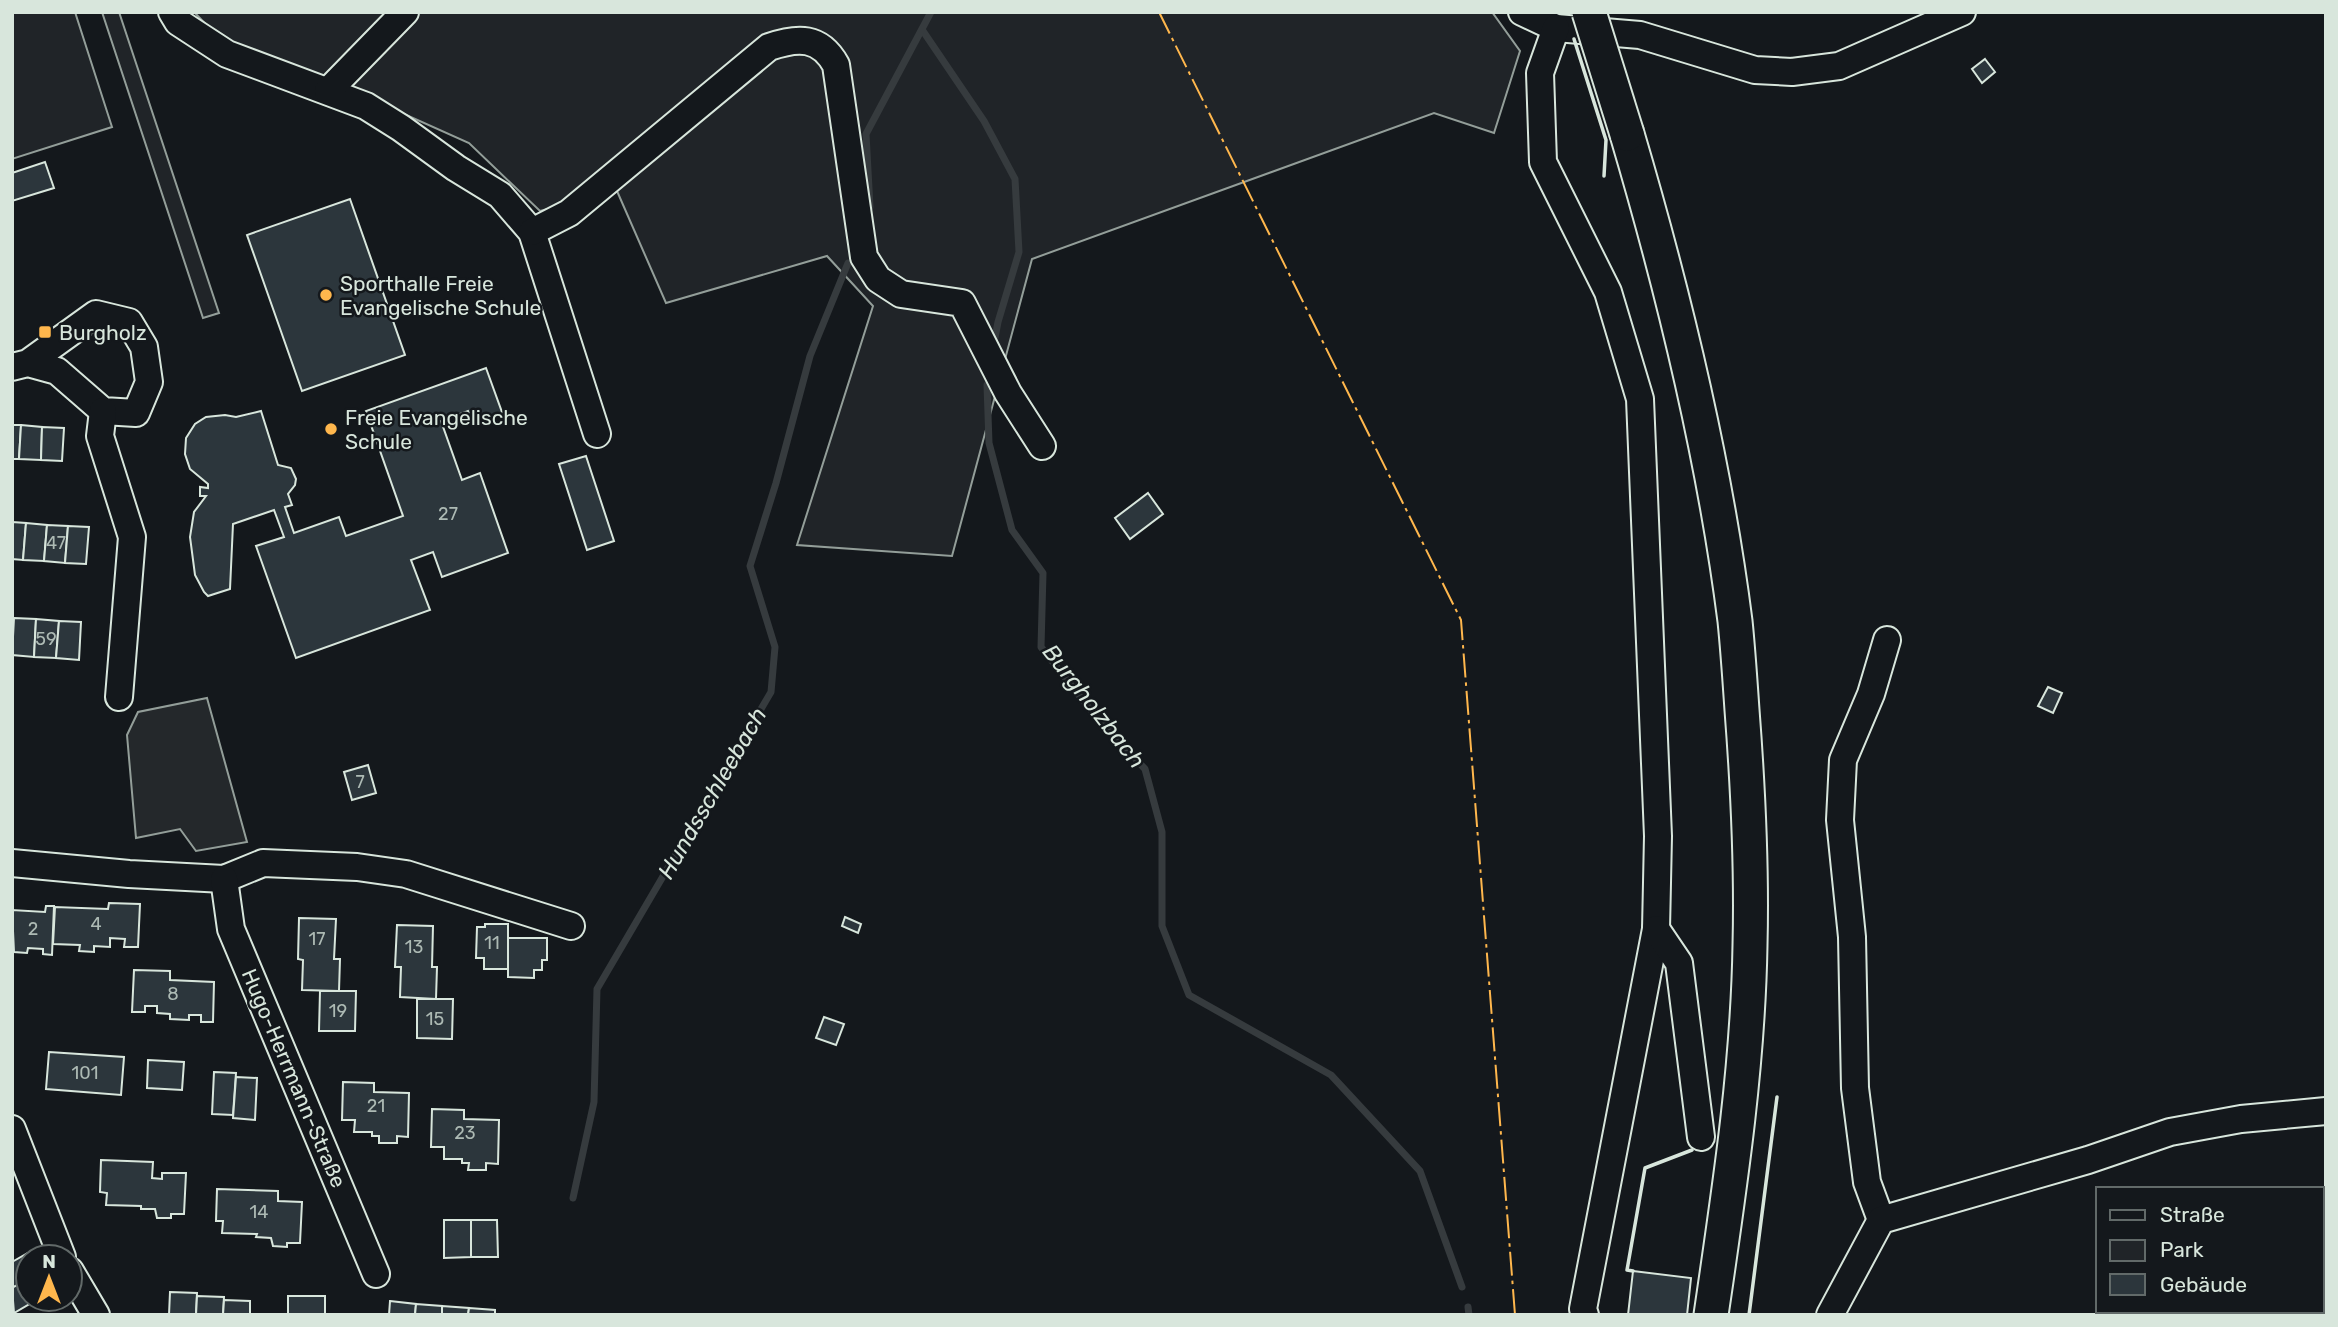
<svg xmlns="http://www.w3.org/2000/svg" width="2338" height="1327" viewBox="0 0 2338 1327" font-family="Rubik,sans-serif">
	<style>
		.green { fill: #202428; stroke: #939e99; stroke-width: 2 }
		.parking { fill: #24282b; stroke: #939e99; stroke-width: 2 }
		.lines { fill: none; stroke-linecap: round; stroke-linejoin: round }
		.stream { stroke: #363b3e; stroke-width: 7 }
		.building { fill: #2c363c; stroke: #d8e6dc; stroke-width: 2 }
		.minor-casing { stroke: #d8e6dc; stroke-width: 30 }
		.major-casing { stroke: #d8e6dc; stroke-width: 37 }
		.minor { stroke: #14181c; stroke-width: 26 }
		.major { stroke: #14181c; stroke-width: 33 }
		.major-bridge-casing { stroke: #d8e6dc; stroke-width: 37; stroke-linecap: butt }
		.major-bridge { stroke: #14181c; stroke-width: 33 }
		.wall { stroke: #d8e6dc; stroke-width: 3.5 }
		.power { stroke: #ffb74d; stroke-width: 2; stroke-dasharray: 24 5 3.5 5; stroke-linecap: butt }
		.poi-dot { fill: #ffb74d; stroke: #14181c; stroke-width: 2.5 }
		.labels { text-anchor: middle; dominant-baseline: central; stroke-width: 5; stroke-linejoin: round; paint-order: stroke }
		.number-label { font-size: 18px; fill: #adbab4 }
		.poi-label { font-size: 21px; fill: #d8e6dc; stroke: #14181c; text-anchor: start }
		.street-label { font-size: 21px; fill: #d8e6dc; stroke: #14181c }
		.water-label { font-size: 23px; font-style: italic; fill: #d8e6dc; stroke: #14181c }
	</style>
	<rect width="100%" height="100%" fill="#14181c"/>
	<g class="green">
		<path d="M 12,12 L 75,12 L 112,127 L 12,159 Z"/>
		<path d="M 102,12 L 119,12 L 219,313 L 203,318 Z"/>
		<path d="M 194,12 L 1492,12 L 1520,51 L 1494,133 L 1434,113 L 1032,259 L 952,556 L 797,545 L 873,306 L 827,256 L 666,303 L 617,191 L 540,211 L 469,143 L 355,92 L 217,36 Z"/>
	</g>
	<path class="parking" d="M 207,698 L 247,842 L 196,851 L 180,829 L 136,838 L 127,735 L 138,712 Z"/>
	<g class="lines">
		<g class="stream">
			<path d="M 923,31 L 984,121 L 1015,179 L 1019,252 L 998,322 L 993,348"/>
			<path d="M 870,207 L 866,134 L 931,12"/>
			<path d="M 987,385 L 989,443 L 1012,530 L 1043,573 L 1041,647 L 1097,718 L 1145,769 L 1162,832 L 1162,926 L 1189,995 L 1331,1075 L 1420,1171 L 1462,1287"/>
			<path d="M 573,1198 L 594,1102 L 597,989 L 771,692 L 775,647 L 750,566 L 776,483 L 810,356 L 848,263"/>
			<path d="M 1468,1307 L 1469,1315"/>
		</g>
	</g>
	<g class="building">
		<path d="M 1985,59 L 1995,72 L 1982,83 L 1972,69 Z"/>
		<path d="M 45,162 L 54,188 L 12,201 L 12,173 Z"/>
		<path d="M 350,199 L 405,355 L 302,391 L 247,235 Z"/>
		<path d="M 486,368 L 503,415 L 473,425 L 468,411 L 441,421 L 462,480 L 480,473 L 508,553 L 442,577 L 433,552 L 411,560 L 430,610 L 296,658 L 256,546 L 284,537 L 274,510 L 233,524 L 230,589 L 208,596 L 204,592 L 195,575 L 190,537 L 194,512 L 206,496 L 200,496 L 200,487 L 208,488 L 208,484 L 190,469 L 185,454 L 186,438 L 195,424 L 206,417 L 225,415 L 236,417 L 261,411 L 278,465 L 291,468 L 296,479 L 295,485 L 288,494 L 292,505 L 285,507 L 294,533 L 339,517 L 346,536 L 403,516 L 366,411 Z"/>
		<path d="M 12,425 L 21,425 L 19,459 L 12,459 Z"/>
		<path d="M 21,425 L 42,427 L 41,460 L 19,459 Z"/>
		<path d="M 42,427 L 64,428 L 62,461 L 41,460 Z"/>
		<path d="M 586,456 L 614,541 L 587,550 L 559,464 Z"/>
		<path d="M 1148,493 L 1163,514 L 1130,539 L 1115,518 Z"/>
		<path d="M 12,522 L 26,523 L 23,560 L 12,559 Z"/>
		<path d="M 26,523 L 47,525 L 44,561 L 23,560 Z"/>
		<path d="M 47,525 L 68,526 L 65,563 L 44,561 Z"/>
		<path d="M 68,526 L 89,527 L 86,564 L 65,563 Z"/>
		<path d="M 14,618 L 36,619 L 34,657 L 12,655 Z"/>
		<path d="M 36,619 L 59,621 L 56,658 L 34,657 Z"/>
		<path d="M 59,621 L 81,622 L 79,660 L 56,658 Z"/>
		<path d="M 2048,687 L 2062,693 L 2053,713 L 2038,706 Z"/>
		<path d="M 368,765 L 376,793 L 352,800 L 344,772 Z"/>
		<path d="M 109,903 L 140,904 L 138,947 L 124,947 L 125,939 L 110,938 L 110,947 L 94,946 L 94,952 L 79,951 L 80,945 L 53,944 L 55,907 L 108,909 Z"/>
		<path d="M 46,906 L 54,906 L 52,955 L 43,954 L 43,949 L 28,948 L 27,953 L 14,952 L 12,910 L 45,912 Z"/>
		<path d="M 845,917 L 861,924 L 858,933 L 842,926 Z"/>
		<path d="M 299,918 L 336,919 L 334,959 L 340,959 L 339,991 L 302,990 L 303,960 L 298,959 Z"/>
		<path d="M 485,924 L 508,924 L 508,969 L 484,969 L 484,958 L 476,958 L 477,927 L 485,927 Z"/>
		<path d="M 397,925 L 433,926 L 432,967 L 437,967 L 436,999 L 400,997 L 401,967 L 395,967 Z"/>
		<path d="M 508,938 L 547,938 L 547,960 L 542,960 L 542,970 L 534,970 L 534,978 L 508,977 Z"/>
		<path d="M 134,970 L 170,971 L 170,980 L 214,982 L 213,1022 L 201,1022 L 201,1015 L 189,1015 L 189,1020 L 170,1019 L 170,1014 L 157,1013 L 157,1006 L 145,1006 L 145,1012 L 132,1012 Z"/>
		<path d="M 320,991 L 356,991 L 355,1031 L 319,1031 Z"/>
		<path d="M 417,999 L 453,999 L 452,1039 L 417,1038 Z"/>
		<path d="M 824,1017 L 844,1024 L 836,1045 L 816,1038 Z"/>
		<path d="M 49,1052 L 124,1057 L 121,1095 L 46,1089 Z"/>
		<path d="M 148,1060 L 184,1062 L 182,1090 L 147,1088 Z"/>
		<path d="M 214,1072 L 236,1073 L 233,1115 L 212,1114 Z"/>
		<path d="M 236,1077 L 257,1078 L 255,1120 L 233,1118 Z"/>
		<path d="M 343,1082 L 374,1083 L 374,1092 L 409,1093 L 408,1137 L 397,1136 L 397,1143 L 379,1143 L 379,1136 L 372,1136 L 372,1132 L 354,1132 L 355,1120 L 342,1120 Z"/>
		<path d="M 432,1109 L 464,1110 L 464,1119 L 499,1120 L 498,1164 L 486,1163 L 486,1170 L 468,1170 L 469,1163 L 462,1163 L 462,1159 L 444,1159 L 444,1147 L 431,1147 Z"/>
		<path d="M 101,1160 L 153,1162 L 152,1178 L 162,1179 L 162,1173 L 186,1173 L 184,1214 L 171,1214 L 171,1218 L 157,1218 L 155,1209 L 141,1209 L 141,1206 L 106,1205 L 107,1193 L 100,1192 Z"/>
		<path d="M 217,1189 L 278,1191 L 278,1201 L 302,1202 L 300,1243 L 287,1243 L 287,1247 L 273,1246 L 271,1238 L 256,1237 L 257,1234 L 222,1233 L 223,1221 L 216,1221 Z"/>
		<path d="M 444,1220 L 471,1220 L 471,1257 L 444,1258 Z"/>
		<path d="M 471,1220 L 497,1220 L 498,1257 L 471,1257 Z"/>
		<path d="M 28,1253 L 30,1257 L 28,1257 L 28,1279 L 12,1288 L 12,1262 Z"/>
		<path d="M 1633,1271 L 1691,1278 L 1687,1315 L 1628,1315 Z"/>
		<path d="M 28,1279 L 28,1299 L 38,1299 L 14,1313 L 12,1288 Z"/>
		<path d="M 170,1292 L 197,1293 L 196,1315 L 169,1315 Z"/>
		<path d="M 197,1296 L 224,1297 L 223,1315 L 196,1315 Z"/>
		<rect x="288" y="1296" width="37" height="19"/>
		<path d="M 224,1300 L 250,1301 L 250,1315 L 223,1315 Z"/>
		<path d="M 390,1301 L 416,1304 L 415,1315 L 389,1315 Z"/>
		<path d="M 416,1304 L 442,1306 L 442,1315 L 415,1315 Z"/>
		<path d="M 442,1306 L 469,1308 L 468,1315 L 442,1315 Z"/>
		<path d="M 469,1308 L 495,1310 L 495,1315 L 468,1315 Z"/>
	</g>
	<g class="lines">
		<g class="minor-casing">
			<g id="minor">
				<path d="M 172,12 L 178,22 L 227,54 L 366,106 L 401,128 L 456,168 L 500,195 L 532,232 L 597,434"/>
				<path d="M 1522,12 L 1556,28 L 1640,35 L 1755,70 L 1792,72 L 1839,66 L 1962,12"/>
				<path d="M 1556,28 L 1540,73 L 1543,162 L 1608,292 L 1640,399 L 1658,836 L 1656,929 L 1583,1309 L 1585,1315"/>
				<path d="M 328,91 L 405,12"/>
				<path d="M 532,232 L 569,213 L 769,47 C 798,37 820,36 836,65 L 864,257 L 878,279 L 901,294 L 962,303 L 1008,393 L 1042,446"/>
				<path d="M 12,367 L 28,363 L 96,314 L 129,322 L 144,347 L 149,382 L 136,413 L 103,411 L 57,371 L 28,363"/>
				<path d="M 103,411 L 100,436 L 132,537 L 119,697"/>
				<path d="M 12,863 L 129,874 L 224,879 L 263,863 L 357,867 L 406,874 L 571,926"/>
				<path d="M 224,879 L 231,929 L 376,1274"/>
				<path d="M 1656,929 L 1679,963 L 1701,1137"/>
				<path d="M 12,1129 L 62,1257"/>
				<path d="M 1881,1220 L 1867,1182 L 1855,1088 L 1852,937 L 1840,820 L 1843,760 L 1871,694 L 1887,640"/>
				<path d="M 70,1271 L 96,1315"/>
				<path d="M 1830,1315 L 1881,1220 L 2088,1160 L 2170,1132 L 2241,1119 L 2326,1111"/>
			</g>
		</g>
		<g class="major-casing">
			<path id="major" d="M 1627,134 C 1674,293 1714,456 1735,621 C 1738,650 1740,681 1742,710 C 1748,788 1752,867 1750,945 C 1748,1069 1729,1192 1711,1315"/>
		</g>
		<use href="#minor" class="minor"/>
		<use href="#major" class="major"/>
		<g class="major-bridge-casing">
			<path id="major-bridge" d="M 1589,12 L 1627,134"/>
		</g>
		<use href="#major-bridge" class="major-bridge"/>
		<g class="wall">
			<path d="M 1574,39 L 1606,140 L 1604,176"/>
			<path d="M 1633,1271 L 1627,1270 L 1645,1168 L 1692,1150"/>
			<path d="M 1749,1315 L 1777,1097"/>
		</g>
		<path class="power" d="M 1159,12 L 1461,620 L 1515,1315"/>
	</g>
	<g class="poi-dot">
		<circle cx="326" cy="295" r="7"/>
		<rect x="38" y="325" width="14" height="14" rx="3.5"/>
		<circle cx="331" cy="429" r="7"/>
	</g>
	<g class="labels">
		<g class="number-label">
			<text x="448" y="514">27</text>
			<text x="56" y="543">47</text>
			<text x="46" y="639">59</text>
			<text x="360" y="782">7</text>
			<text x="96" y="924">4</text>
			<text x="33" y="929">2</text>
			<text x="317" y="939">17</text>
			<text x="492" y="943">11</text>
			<text x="414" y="947">13</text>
			<text x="173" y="994">8</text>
			<text x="338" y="1011">19</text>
			<text x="435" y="1019">15</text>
			<text x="85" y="1073">101</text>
			<text x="376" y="1106">21</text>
			<text x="465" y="1133">23</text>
			<text x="259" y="1212">14</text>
		</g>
		<g class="poi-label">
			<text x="340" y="283">Sporthalle Freie<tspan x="340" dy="24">Evangelische Schule</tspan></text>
			<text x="59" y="332">Burgholz</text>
			<text x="345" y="417">Freie Evangelische<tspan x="345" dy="24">Schule</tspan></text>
		</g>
		<g class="street-label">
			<text transform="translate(294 1078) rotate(67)">Hugo-Herrmann-Straße</text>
		</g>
		<g class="water-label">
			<text transform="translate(1094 706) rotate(52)">Burgholzbach</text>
			<text transform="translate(712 793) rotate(-60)">Hundsschleebach</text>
		</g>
	</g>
	<rect width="2338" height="1327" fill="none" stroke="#d8e6dc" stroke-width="28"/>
	<rect x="2096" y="1187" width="228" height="126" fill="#14181c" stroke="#626a69" stroke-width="2"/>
	<rect x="2110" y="1210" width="35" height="10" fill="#14181c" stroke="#626a69" stroke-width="2"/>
	<text x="2160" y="1222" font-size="21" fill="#d8e6dc">Straße</text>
	<rect x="2110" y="1240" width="35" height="21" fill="#202428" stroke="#626a69" stroke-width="2"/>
	<text x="2160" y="1257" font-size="21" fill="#d8e6dc">Park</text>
	<rect x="2110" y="1274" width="35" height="21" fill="#2c363c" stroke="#626a69" stroke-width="2"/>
	<text x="2160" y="1292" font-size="21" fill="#d8e6dc">Gebäude</text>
	<g transform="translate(49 1278)"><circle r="33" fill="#14181c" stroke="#626a69" stroke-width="2"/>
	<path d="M0-5L12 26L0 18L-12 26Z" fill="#ffb74d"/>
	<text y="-10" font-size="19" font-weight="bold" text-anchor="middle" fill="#d8e6dc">N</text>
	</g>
</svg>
